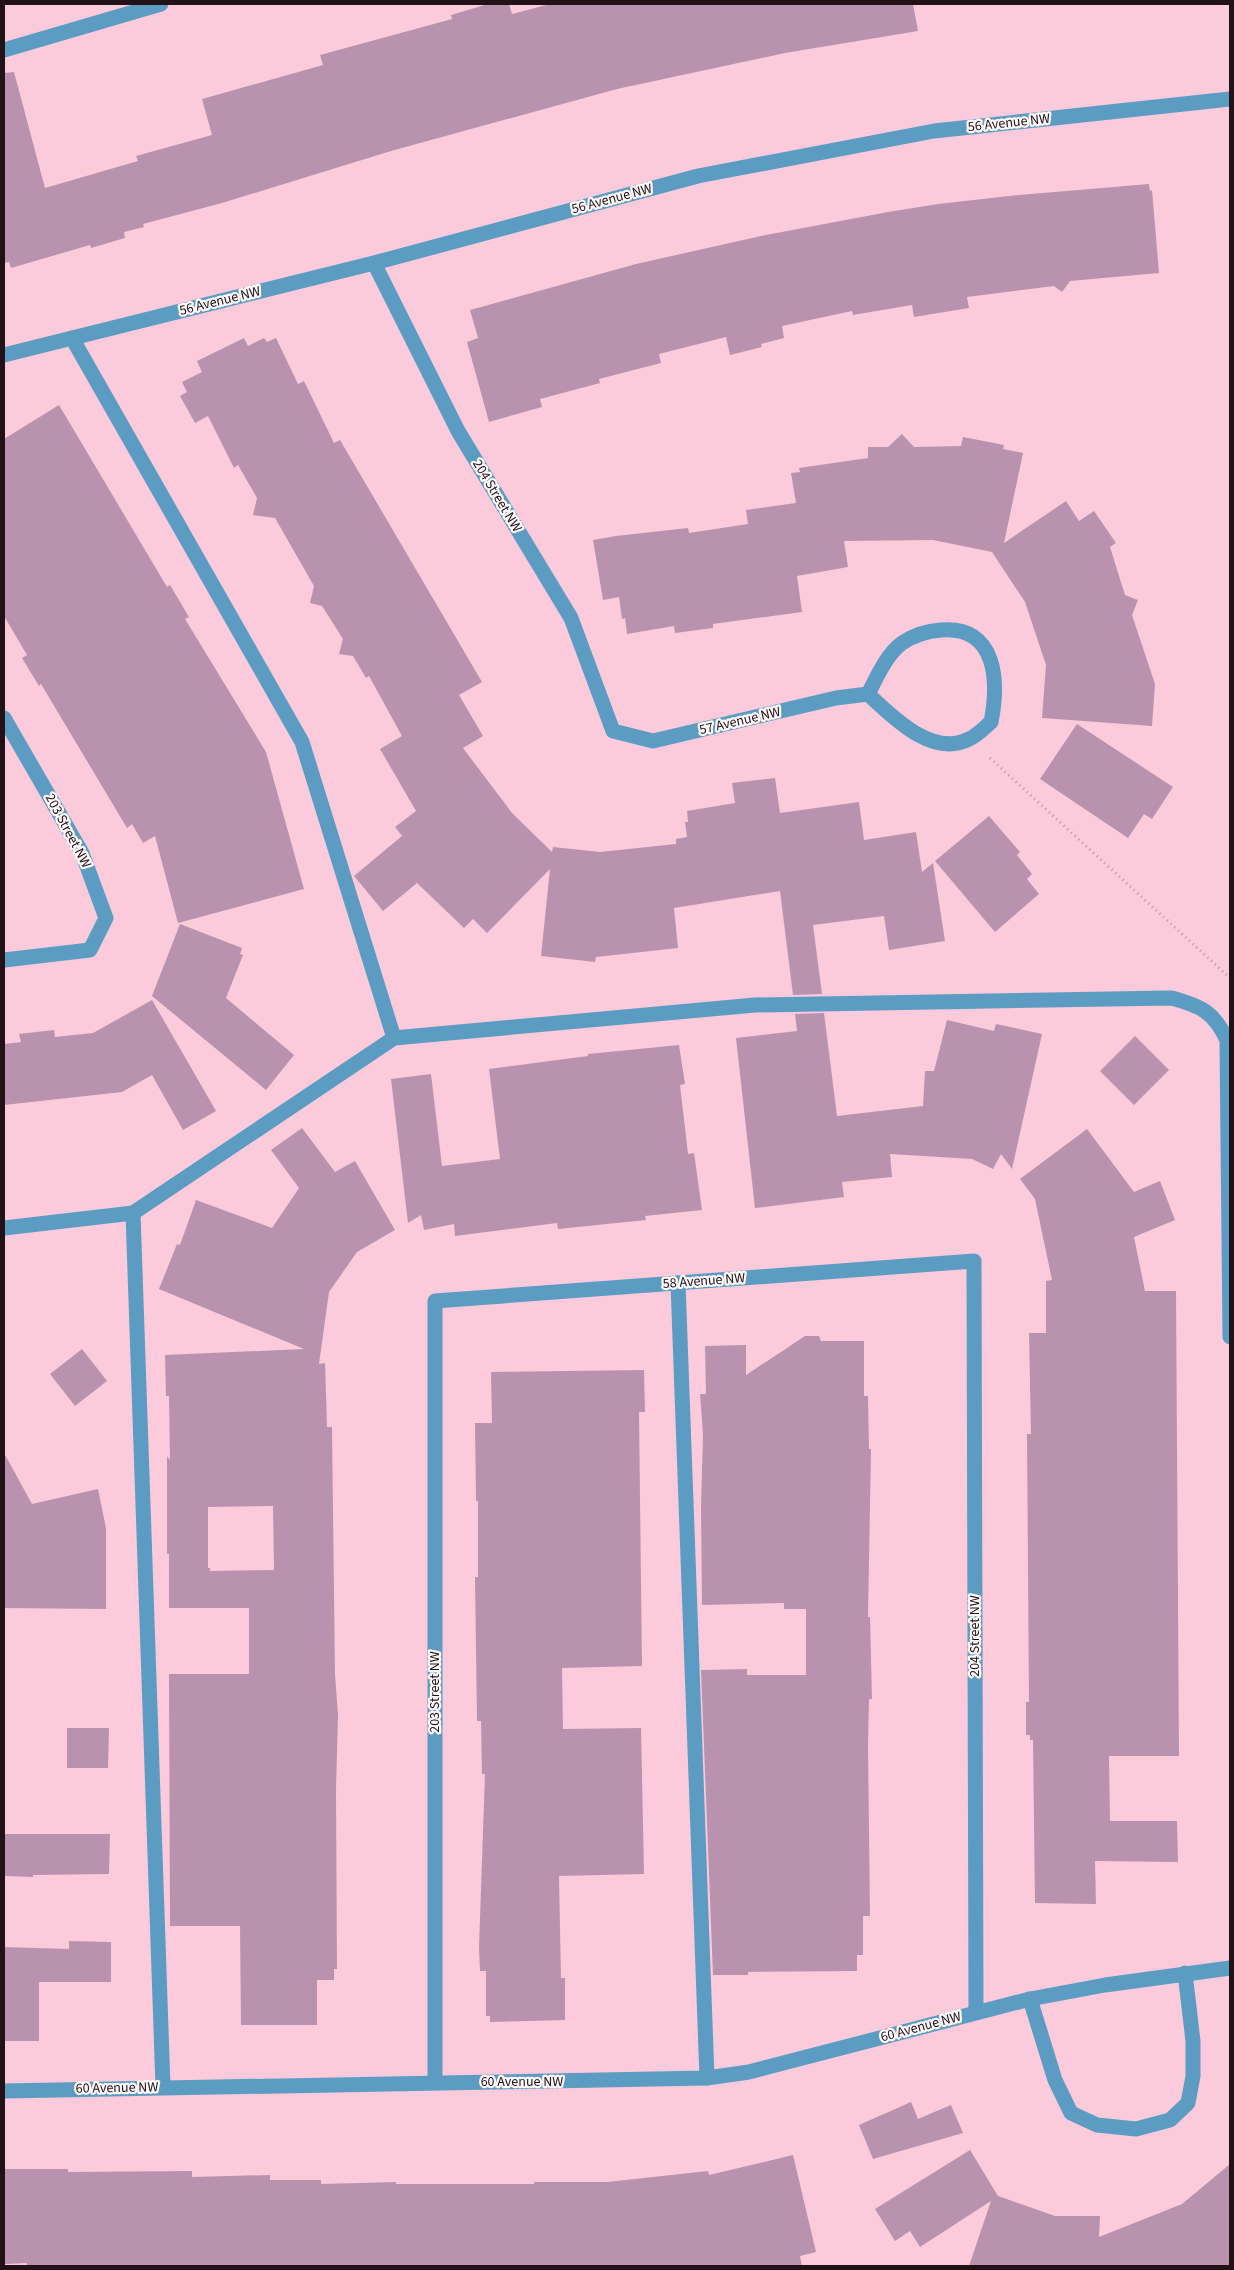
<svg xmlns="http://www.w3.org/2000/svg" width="1234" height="2270" viewBox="0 0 1234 2270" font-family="'Source Sans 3',sans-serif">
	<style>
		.building { fill: #b993ae; fill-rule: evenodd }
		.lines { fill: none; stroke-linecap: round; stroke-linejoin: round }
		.path { stroke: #ba93a0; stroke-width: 3; stroke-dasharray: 1 4; stroke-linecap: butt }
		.lane { stroke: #5c9cc2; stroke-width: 15 }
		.street { stroke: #5c9cc2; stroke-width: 15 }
		.labels { text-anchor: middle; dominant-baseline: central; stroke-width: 4.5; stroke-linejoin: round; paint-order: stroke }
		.street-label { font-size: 14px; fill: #221117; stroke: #fffafb }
	</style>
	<rect width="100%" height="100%" fill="#fbcbdb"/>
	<g class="building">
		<path d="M 488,4 L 509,4 L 512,14 L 550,4 L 913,4 L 918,31 L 785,53 L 617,89 L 391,151 L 222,203 L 143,224 L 144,227 L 124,232 L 125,238 L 91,248 L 90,245 L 11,268 L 9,262 L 4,263 L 4,73 L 14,72 L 45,188 L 138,161 L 136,156 L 212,135 L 202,99 L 323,65 L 320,55 L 452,19 L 451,15 Z"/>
		<path d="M 1149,184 L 1150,191 L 1152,190 L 1159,273 L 1070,281 L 1062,292 L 1054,286 L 967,297 L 969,308 L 914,317 L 912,305 L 853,315 L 852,311 L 782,326 L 784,338 L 761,344 L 762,347 L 730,355 L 726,337 L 659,354 L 661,363 L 599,379 L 600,383 L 540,399 L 542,407 L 489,422 L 467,342 L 478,338 L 470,310 L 636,264 L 761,236 L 888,212 L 938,204 L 1019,195 Z"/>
		<path d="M 244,338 L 248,346 L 264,338 L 267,342 L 276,338 L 298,384 L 304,381 L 334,443 L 340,440 L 482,682 L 459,695 L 483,736 L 463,748 L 512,813 L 552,852 L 553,847 L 600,852 L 676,844 L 676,839 L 687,837 L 685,822 L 688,822 L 687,811 L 735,803 L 732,783 L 775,778 L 780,813 L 859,802 L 864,840 L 916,832 L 922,872 L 933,863 L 945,941 L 889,950 L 884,916 L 813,925 L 822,994 L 793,995 L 780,891 L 674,908 L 678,948 L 596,957 L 595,962 L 541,956 L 550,869 L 487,933 L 473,919 L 464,928 L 417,883 L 383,911 L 354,876 L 402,836 L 395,827 L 416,811 L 380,749 L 402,736 L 369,676 L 366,678 L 353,656 L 339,654 L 343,639 L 322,606 L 310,603 L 314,586 L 275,518 L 253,515 L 257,498 L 238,465 L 234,468 L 208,416 L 195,423 L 180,396 L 187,392 L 182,382 L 202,372 L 197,361 Z"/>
		<path d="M 59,405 L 167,587 L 170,585 L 189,617 L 185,619 L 266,752 L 304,889 L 178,923 L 155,836 L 143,843 L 132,824 L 127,828 L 41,684 L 39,686 L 22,658 L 27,655 L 4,616 L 4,439 Z"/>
		<path d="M 902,434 L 914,447 L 961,446 L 963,437 L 1004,445 L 1003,449 L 1023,453 L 1004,543 L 1066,501 L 1079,521 L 1094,511 L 1116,543 L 1110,547 L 1125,595 L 1138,600 L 1132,615 L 1155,684 L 1152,726 L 1042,718 L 1046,665 L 1025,602 L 992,552 L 933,540 L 844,541 L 848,567 L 797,576 L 802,612 L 713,624 L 713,628 L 675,633 L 674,626 L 627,634 L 625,618 L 622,619 L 619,597 L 603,600 L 593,540 L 616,536 L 688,528 L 689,533 L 748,524 L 746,510 L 796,503 L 791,473 L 800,472 L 799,468 L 868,458 L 868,447 L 888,447 Z"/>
		<path d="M 1077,724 L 1173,787 L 1152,819 L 1144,814 L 1128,838 L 1040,779 Z"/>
		<path d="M 989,816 L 1020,852 L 1017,855 L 1032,874 L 1027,879 L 1039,894 L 995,932 L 935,861 Z"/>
		<path d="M 180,924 L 242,948 L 240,954 L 243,955 L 226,998 L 294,1055 L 266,1090 L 152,996 Z"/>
		<path d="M 152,1000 L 216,1111 L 183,1130 L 152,1075 L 122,1092 L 4,1105 L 4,1044 L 21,1042 L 19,1034 L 54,1030 L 55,1037 L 93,1033 Z"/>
		<path d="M 824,1013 L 837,1116 L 923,1106 L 925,1071 L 934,1071 L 947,1020 L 994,1031 L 996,1024 L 1042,1034 L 1012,1169 L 1001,1154 L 993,1169 L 972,1159 L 890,1154 L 892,1177 L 842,1182 L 844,1197 L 755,1208 L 736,1038 L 797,1031 L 795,1014 Z"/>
		<path d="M 1135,1036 L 1169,1070 L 1134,1105 L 1100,1071 Z"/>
		<path d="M 679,1045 L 685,1084 L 680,1085 L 688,1154 L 694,1153 L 702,1210 L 645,1216 L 646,1220 L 558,1229 L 557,1223 L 455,1236 L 454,1224 L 424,1230 L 421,1215 L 408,1223 L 391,1079 L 431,1074 L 442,1166 L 500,1159 L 489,1069 L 588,1056 L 588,1054 Z"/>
		<path d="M 302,1128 L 335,1172 L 355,1161 L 395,1230 L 357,1252 L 329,1292 L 319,1364 L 325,1363 L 327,1427 L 332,1427 L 335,1674 L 338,1715 L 336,1790 L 337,1969 L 334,1969 L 334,1980 L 317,1980 L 317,2025 L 241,2025 L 240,1926 L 170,1926 L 169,1674 L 249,1674 L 249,1608 L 169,1608 L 169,1554 L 167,1554 L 167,1456 L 170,1460 L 169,1396 L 166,1396 L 165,1355 L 304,1349 L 159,1289 L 177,1244 L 180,1245 L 196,1200 L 272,1228 L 299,1188 L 271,1150 ZM 273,1506 L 274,1570 L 210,1571 L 210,1568 L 208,1568 L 208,1507 Z"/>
		<path d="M 1087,1129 L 1134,1192 L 1160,1181 L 1175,1220 L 1134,1237 L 1145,1291 L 1176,1291 L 1179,1756 L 1109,1756 L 1110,1821 L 1177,1821 L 1178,1862 L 1095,1861 L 1096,1904 L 1035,1903 L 1033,1740 L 1030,1740 L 1030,1735 L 1026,1735 L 1026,1702 L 1029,1702 L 1027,1434 L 1031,1434 L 1029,1333 L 1046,1333 L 1046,1281 L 1052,1280 L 1035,1199 L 1020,1179 Z"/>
		<path d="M 805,1336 L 819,1336 L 821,1341 L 864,1341 L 864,1396 L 868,1396 L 869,1449 L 871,1449 L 868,1617 L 870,1617 L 872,1699 L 869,1699 L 868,1744 L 870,1916 L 863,1916 L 863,1955 L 857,1955 L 857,1971 L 748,1972 L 748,1975 L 713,1975 L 701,1670 L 747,1669 L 747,1675 L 806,1675 L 806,1609 L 784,1609 L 784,1603 L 702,1605 L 701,1507 L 703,1435 L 700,1394 L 706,1394 L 705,1346 L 746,1345 L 746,1375 Z"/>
		<path d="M 82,1349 L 107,1381 L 75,1406 L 50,1374 Z"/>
		<path d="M 644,1370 L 645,1412 L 639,1412 L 642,1666 L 562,1668 L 563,1729 L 641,1728 L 644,1874 L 559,1876 L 561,1978 L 565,1978 L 565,2020 L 490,2022 L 490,2016 L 486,2016 L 486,1971 L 480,1971 L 479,1947 L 485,1774 L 482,1774 L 481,1721 L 477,1721 L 475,1577 L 478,1577 L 478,1501 L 476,1501 L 475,1423 L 492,1423 L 491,1372 Z"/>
		<path d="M 4,1453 L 32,1504 L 98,1489 L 106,1528 L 106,1609 L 4,1608 Z"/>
		<path d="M 67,1728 L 109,1728 L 108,1768 L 67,1768 Z"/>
		<path d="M 4,1834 L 110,1834 L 109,1874 L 33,1875 L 33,1877 L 4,1876 Z"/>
		<path d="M 69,1941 L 111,1942 L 111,1982 L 39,1982 L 39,2041 L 4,2041 L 4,1947 L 69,1949 Z"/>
		<path d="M 911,2102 L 918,2119 L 951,2105 L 963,2133 L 873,2159 L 859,2125 Z"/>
		<path d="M 970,2150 L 998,2196 L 1055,2216 L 1100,2216 L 1099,2237 L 1182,2204 L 1230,2164 L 1230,2266 L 969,2266 L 991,2201 L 920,2247 L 910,2231 L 895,2241 L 875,2209 Z"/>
		<path d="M 793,2155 L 816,2252 L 800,2256 L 802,2266 L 27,2266 L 27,2263 L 4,2264 L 4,2169 L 68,2169 L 68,2172 L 192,2171 L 192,2177 L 270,2175 L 270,2180 L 321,2180 L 321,2184 L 396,2182 L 396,2184 L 534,2184 L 534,2182 L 607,2182 L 708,2171 L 709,2175 Z"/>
	</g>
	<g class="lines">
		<path class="path" d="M 990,758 L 1230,978"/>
		<g class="lane">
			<path d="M 4,50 L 161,4"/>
			<path d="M 72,338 L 302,742 L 394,1038"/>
			<path d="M 133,1213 L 163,2087"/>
			<path d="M 4,1228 L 133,1213 L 394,1038 L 755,1005 L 1172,998 C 1201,1006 1214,1012 1227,1040 L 1230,1337"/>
			<path d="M 678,1283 L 707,2078"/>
		</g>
		<g class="street">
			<path d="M 374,263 L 458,431 L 571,618 L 613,731 L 653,741 L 836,698 L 868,694 C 893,717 932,758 969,739 C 977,736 984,728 991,722 C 999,682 997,625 941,630 C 927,631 914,635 902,643 C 886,655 877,677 868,694"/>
			<path d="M 4,355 L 374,263 L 698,176 L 934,131 L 1230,99"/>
			<path d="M 4,718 L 82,853 L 106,918 L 90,950 L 4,960"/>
			<path d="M 1030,1999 L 1055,2080 L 1071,2113 L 1097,2125 L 1136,2129 L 1170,2120 L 1188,2103 L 1193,2076 L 1193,2041 L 1185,1973"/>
			<path d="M 435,2082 L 435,1301 L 974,1261 L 976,2012"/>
			<path d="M 4,2091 L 707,2078 L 749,2072 L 1030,1999 L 1105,1985 L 1230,1968"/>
		</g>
	</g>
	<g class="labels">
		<g class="street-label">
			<text transform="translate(1009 123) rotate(-6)">56 Avenue NW</text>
			<text transform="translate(612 199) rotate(-15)">56 Avenue NW</text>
			<text transform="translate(220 301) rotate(-14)">56 Avenue NW</text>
			<text transform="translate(497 496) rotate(59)">204 Street NW</text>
			<text transform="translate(740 721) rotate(-13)">57 Avenue NW</text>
			<text transform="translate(68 831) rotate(62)">203 Street NW</text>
			<text transform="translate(704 1281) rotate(-4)">58 Avenue NW</text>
			<text transform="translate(975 1636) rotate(-90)">204 Street NW</text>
			<text transform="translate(435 1692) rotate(-90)">203 Street NW</text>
			<text transform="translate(921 2027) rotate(-15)">60 Avenue NW</text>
			<text x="522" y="2082">60 Avenue NW</text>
			<text transform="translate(117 2088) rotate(-1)">60 Avenue NW</text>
		</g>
	</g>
	<rect width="1234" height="2270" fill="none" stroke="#221117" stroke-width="10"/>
</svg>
